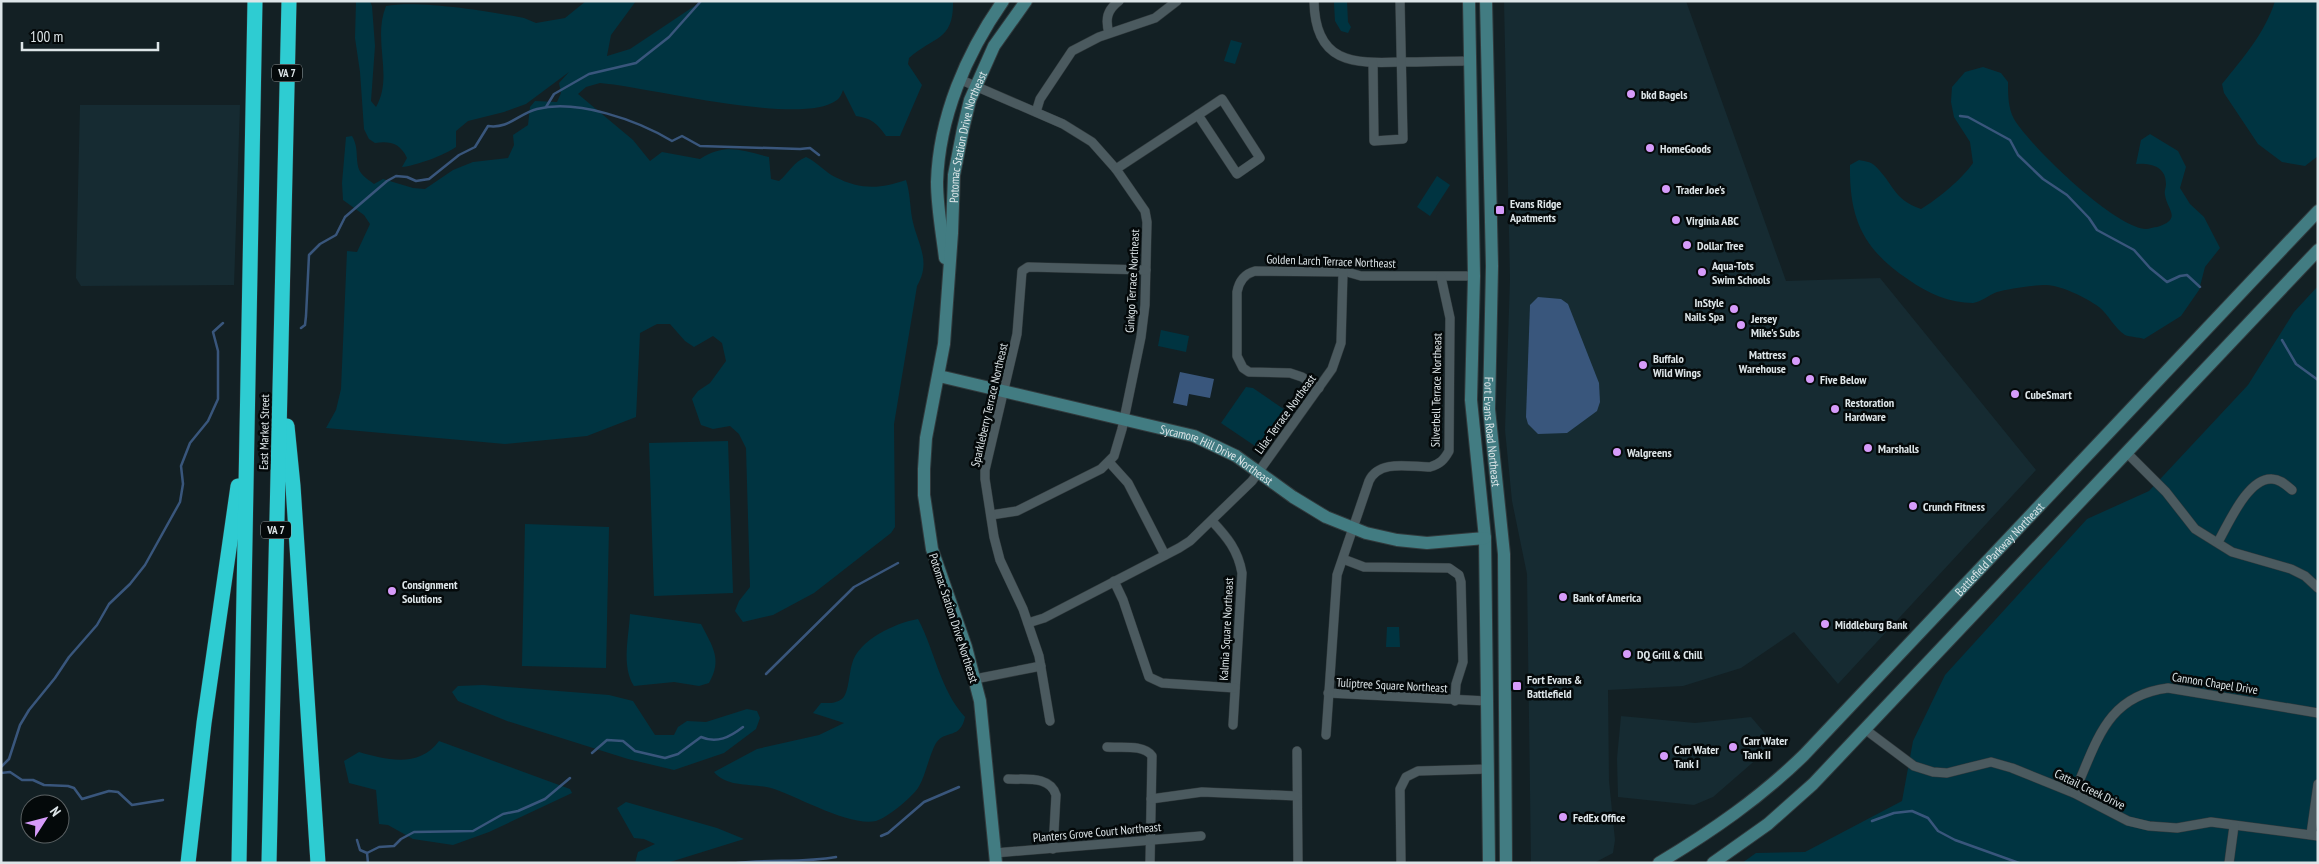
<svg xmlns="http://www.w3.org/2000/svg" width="2319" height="864" viewBox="0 0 2319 864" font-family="'PT Sans Narrow',sans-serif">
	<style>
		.built { fill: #162b32 }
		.green { fill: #003441 }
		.water { fill: #39567c }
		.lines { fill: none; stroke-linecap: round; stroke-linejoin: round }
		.stream { stroke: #39567c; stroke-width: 2.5 }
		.street-casing { stroke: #313a3d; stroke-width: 10 }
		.secondary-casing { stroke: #313a3d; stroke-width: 14 }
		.highway-casing { stroke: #313a3d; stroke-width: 16 }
		.street { stroke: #4b5a5f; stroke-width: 9 }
		.secondary { stroke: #427c82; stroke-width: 12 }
		.highway { stroke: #2eccd2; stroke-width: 15 }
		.poi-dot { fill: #d69bfa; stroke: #04090a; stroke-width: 2 }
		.labels { text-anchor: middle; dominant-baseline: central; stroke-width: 5; stroke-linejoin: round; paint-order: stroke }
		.shield { fill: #04090a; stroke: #9ca3a5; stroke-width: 1 }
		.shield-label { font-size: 11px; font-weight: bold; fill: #dde5e8 }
		.poi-label { font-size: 12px; font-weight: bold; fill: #dde5e8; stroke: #04090a; text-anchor: start }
		.street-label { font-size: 12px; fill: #dde5e8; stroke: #04090a }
	</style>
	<rect width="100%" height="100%" fill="#132024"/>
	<g class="built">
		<path d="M 1504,1 L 1686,1 L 1786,281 L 1880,278 L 2036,470 L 1838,684 L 1794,632 L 1741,668 L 1683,686 L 1608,690 L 1609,781 L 1615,840 L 1613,853 L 1594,863 L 1531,863 L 1527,574 L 1512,501 L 1505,430 L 1510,279 Z"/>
		<path d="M 80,105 L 240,105 L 234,285 L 81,286 L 76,278 Z"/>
		<path d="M 1621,716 L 1695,723 L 1751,717 L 1774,744 L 1713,797 L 1694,805 L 1618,797 L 1617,758 Z"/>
	</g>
	<g class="green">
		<path d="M 356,1 L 370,1 L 372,6 L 375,46 L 371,101 L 376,107 C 394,76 372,41 386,6 C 418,0 488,11 524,18 L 536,23 L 565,18 L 586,1 L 636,1 L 611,35 L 607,56 L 630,49 L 702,1 L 953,1 C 954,41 934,36 909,58 L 908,64 L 922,85 L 900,136 L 886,136 C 877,123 871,118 856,116 L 843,90 C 842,93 840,98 837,100 C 802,127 649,87 600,83 L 586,87 L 578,94 L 633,140 L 650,161 L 662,152 L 700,159 C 724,143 742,150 769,157 L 771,179 L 779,181 C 789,173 793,162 806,157 C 817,162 825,172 835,177 C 861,190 880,189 906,180 C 910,193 910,205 912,218 C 917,244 932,260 917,286 L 894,424 L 895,527 L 891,533 L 814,593 L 773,615 L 743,622 L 735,611 L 739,601 L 750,587 L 746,448 L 739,434 L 730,426 L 713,429 L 701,425 L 692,399 L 698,391 L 710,383 L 726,361 L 722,343 L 713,336 L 694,347 L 685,341 L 670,324 L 657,324 L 640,333 L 636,417 L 587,436 L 505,444 L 326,428 L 336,410 L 341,389 L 347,251 L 357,252 L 370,224 L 364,215 L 343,200 L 342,183 L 346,137 L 352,136 C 360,149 354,163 361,173 C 364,177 370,181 374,184 L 383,179 L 413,188 L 425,189 L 453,170 L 473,162 L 508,158 L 514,145 L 513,135 L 528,125 L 530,107 L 535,101 L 557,102 L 561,93 L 559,83 L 569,72 L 526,104 L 504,112 L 468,121 L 456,131 L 456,147 C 445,155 415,166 402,167 L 407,158 C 400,143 390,141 375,143 L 369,139 L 364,129 L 360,72 L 355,38 Z"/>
		<path d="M 1335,1 L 1347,1 L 1348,22 L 1351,27 L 1348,33 L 1341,31 L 1335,21 L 1334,3 Z"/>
		<path d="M 2275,1 L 2318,1 L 2318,156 L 2305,166 L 2282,162 L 2258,144 L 2224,93 L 2222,84 C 2243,58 2265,33 2275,1 Z"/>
		<path d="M 1231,40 L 1242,43 L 1235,64 L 1224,61 Z"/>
		<path d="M 1983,67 L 2001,73 L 2008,82 C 2008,94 2008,108 2014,119 C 2031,147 2114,227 2146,229 C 2149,229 2154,227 2157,227 C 2183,219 2167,210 2165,195 C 2164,191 2166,188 2166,184 C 2166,166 2150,163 2136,164 L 2141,140 L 2150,134 L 2178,151 L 2186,167 L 2180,188 L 2190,204 L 2204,217 L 2220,248 L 2205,267 L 2199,290 L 2181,316 L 2144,339 C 2138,337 2130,337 2125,335 C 2115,329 2108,314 2099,307 C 2085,297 2063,286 2046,285 C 2035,285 2007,289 1997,292 C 1989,295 1981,302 1973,303 C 1950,303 1927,293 1909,280 C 1864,250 1849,220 1850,165 L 1859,160 C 1864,161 1871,162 1874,165 C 1894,183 1892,199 1921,209 C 1938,199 1962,179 1973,163 L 1970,142 L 1954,117 L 1951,102 L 1952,87 L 1965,72 Z"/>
		<path d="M 1437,176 L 1450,185 L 1430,216 L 1417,207 Z"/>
		<path d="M 2318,286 L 2318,863 L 1742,863 L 1756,853 L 1805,852 L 1902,801 L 1913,741 L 1945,675 L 2087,519 L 2149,491 L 2248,385 L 2294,312 Z"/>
		<path d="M 1161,330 L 1189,336 L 1186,352 L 1158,346 Z"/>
		<path d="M 1246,387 L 1253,388 L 1285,410 L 1260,447 L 1255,446 L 1221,423 Z"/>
		<path d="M 728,441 L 733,593 L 654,596 L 649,443 Z"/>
		<path d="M 525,524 L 609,527 L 606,668 L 522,666 Z"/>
		<path d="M 630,614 L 701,624 C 712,646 723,659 709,683 L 699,686 L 674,682 L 634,686 C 621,666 629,636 630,614 Z"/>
		<path d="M 918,619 C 935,651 940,690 965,717 C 960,740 946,729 936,743 C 929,755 925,778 918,788 C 910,799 888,817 876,821 C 850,827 797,796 771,788 C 752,783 727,788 714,772 L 757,749 L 819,735 L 844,723 L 813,713 L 821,703 C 829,703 836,704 843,698 C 849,691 849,673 852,664 C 858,640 895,623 918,619 Z"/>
		<path d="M 1387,627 L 1399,627 L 1400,647 L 1386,647 Z"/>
		<path d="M 483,685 L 609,695 L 633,701 L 655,735 L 674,735 L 678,727 L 687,721 L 706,722 L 747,709 L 757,711 L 760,718 L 756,729 L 724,753 L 674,770 L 628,759 L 507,721 L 458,701 L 452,692 L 458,686 Z"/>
		<path d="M 439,741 L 570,789 L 572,793 L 489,832 L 453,845 L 413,839 L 388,825 L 379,824 L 376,790 L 349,783 L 344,761 L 359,752 C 386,760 420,768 439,741 Z"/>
		<path d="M 626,802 L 717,828 L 744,839 L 667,863 L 635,863 L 638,852 L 655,844 L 644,839 L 634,838 L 617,808 Z"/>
	</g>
	<g class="water">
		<path d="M 1538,297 L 1561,299 L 1568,304 L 1599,383 L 1600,402 L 1597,411 L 1567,433 L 1538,434 L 1528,424 L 1526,417 L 1530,305 Z"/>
		<path d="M 1180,372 L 1214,379 L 1210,398 L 1189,394 L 1187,406 L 1173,403 Z"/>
	</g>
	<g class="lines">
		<g class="stream">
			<path d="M 546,107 L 554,94 L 589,74 L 636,63 L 669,37 L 701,1"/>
			<path d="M 1960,116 L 1968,117 L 2010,140 L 2018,155 L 2043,179 L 2067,195 L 2089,218 L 2097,230 L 2134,250 L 2150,268 L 2167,282 L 2180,276 L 2187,275 L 2200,287"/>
			<path d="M 301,328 L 305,325 L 306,316 L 309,255 L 320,244 L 336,235 L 345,217 L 387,181 L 396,176 L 407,177 L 416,181 L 429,179 L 459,155 L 475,147 L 488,126 C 509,129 518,114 537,109 C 577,99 637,120 672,141 L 682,136 L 700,146 L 800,149 L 810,148 L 819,155"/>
			<path d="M 2282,340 L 2296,364 L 2318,380"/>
			<path d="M 766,674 L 854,587 L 898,563"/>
			<path d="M 592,753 L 607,740 L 623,741 L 635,751 L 665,758 L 678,754 L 701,737 C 717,744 730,737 743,727"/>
			<path d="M 1,767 L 9,759 L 20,725 L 29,710 L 55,678 L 69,657 L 97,625 L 109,604 L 130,584 L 145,565 L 180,502 L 183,484 L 181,466 L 190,443 L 208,421 L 218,399 L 218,351 L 213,332 L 223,323"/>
			<path d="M 1,773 L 10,772 L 22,780 L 33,780 L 44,785 L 68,786 L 74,788 L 82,799 L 109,791 L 118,792 L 132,805 L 163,800"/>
			<path d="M 1872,821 L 1894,813 L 1912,811 L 1928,818 L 1938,831 L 1955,840 L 2019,863"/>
			<path d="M 881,836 L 888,833 L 924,802 L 959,787"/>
			<path d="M 357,840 L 360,850 L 367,853 L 368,863"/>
			<path d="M 367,853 L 379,847 L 394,846 L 401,839 L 414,832 L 473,831 L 503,814 L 518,811 L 545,799 L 570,778"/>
			<path d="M 737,863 C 770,859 804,863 836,857"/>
		</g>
		<g class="street-casing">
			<g id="street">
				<path d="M 1314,1 C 1315,63 1352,64 1402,62 C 1425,62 1448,61 1471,61"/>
				<path d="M 1109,33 C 1105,19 1107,10 1119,1"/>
				<path d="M 1373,63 L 1374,141 L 1403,139 L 1400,1"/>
				<path d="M 959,79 L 1063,124 L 1092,142 L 1116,169 L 1145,211 L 1147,222 L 1145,305 L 1141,337 L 1122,429 L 1114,456 L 1101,469 L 1017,511 L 991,515"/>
				<path d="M 1222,99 L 1260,158 L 1237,174 L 1198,115 Z"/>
				<path d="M 1036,112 L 1040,99 L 1072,51 L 1099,37 L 1155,18 L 1177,1"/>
				<path d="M 1116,169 L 1198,115"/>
				<path d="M 1319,388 L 1302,377 L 1290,373 L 1249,372 L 1243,368 L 1237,356 L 1237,292 C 1239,281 1244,274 1255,271 L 1347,272 L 1361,276 L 1474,276"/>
				<path d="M 2127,453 L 2166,492 L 2195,529 L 2232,552 L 2291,569 L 2305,576 L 2318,588"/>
				<path d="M 1109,462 L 1128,483 L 1165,555"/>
				<path d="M 1212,521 C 1227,537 1238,550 1242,573 L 1233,725"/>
				<path d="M 2218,542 C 2228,525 2248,477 2272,479 C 2280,479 2286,485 2292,490"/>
				<path d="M 1343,559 L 1364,567 L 1449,568 L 1459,575 L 1461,582 L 1463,662 L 1456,684 L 1455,701"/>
				<path d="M 1114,581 L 1123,600 L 1149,677 L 1162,683 L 1235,688"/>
				<path d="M 1028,623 L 1044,618 L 1179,548 L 1190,541 L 1252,481 L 1332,369 L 1341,343 L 1343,272"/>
				<path d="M 975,679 L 1041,666"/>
				<path d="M 1328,693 L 1487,701"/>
				<path d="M 1050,721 L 1039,656 L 1023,609 L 1000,560 L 994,537 L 985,479 L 985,470 L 1017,334 L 1022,271 L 1028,267 L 1146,270"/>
				<path d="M 1866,730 L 1914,766 L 1933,772 L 1947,773 L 1991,762 L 2012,768 L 2074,793 L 2128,821 L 2149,826 L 2177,828 L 2211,822 L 2318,836"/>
				<path d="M 1326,735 L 1337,575 L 1369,481 C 1379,459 1410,467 1430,467 C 1440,464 1444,460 1449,451 L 1450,318 L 1441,277"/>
				<path d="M 1107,747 C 1121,748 1144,744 1152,756 L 1150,863"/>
				<path d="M 1297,751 L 1298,863"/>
				<path d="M 1008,779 C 1025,780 1050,775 1056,795 L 1053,849"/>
				<path d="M 2074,793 C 2097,743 2105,696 2168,688 L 2318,713"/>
				<path d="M 1151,799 L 1202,792 L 1297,796"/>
				<path d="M 2311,834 L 2318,784"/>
				<path d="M 995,853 L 1201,836"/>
				<path d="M 1401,863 L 1400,789 L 1406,777 L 1418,771 L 1488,769"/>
				<path d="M 2229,863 L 2234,826"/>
			</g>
		</g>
		<g class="secondary-casing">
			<g id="secondary">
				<path d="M 1469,1 L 1474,276 L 1471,400 L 1485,538 L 1489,863"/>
				<path id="s1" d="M 1486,1 L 1492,266 L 1489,409 L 1504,554 L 1506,863"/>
				<path d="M 945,258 C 942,233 937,207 937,182 C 939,117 966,54 1003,1"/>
				<path id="s2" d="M 939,376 L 1194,436 L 1236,456 L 1293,497 L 1326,517 L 1366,533 L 1397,540 L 1427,543 L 1485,538"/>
				<path id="s3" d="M 996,863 L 980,701 L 966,647 L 932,549 L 924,495 L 924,469 L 926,438 L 944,344 L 952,233 L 954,175 L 963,129 L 970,100 L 994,46 L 1026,1"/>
				<path id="s4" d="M 1659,863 C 1712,831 1760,798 1804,755 L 2318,211"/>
				<path d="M 1713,863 L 1768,824 L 1813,784 L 2318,250"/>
			</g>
		</g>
		<g class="highway-casing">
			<g id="highway">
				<path d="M 287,426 L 293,486 L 318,863"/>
				<path d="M 188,863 L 204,723 L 238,486"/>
				<path d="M 239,863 L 255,1"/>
				<path d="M 269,863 L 289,1"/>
			</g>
		</g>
		<use href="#street" class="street"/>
		<use href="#secondary" class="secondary"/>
		<use href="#highway" class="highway"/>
	</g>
	<g class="poi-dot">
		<circle cx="1631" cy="94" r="5"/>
		<circle cx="1650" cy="148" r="5"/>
		<circle cx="1666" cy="189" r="5"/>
		<rect x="1495" y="205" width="10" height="10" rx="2.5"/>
		<circle cx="1676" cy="220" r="5"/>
		<circle cx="1687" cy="245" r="5"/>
		<circle cx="1702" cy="272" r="5"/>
		<circle cx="1734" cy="309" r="5"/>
		<circle cx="1741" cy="325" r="5"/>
		<circle cx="1796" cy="361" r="5"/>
		<circle cx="1643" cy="365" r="5"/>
		<circle cx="1810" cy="379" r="5"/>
		<circle cx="2015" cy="394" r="5"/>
		<circle cx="1835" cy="409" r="5"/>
		<circle cx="1868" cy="448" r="5"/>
		<circle cx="1617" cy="452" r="5"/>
		<circle cx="1913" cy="506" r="5"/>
		<circle cx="392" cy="591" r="5"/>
		<circle cx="1563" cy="597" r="5"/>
		<circle cx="1825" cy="624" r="5"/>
		<circle cx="1627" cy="654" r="5"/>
		<rect x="1512" y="681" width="10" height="10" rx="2.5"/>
		<circle cx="1733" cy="747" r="5"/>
		<circle cx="1664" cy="756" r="5"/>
		<circle cx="1563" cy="817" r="5"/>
	</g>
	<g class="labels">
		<g class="shield">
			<rect x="272" y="64.5" width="30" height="17" rx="4"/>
			<rect x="261" y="521.5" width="30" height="17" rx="4"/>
		</g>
		<g class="shield-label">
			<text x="287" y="73">VA 7</text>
			<text x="276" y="530">VA 7</text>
		</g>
		<g class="poi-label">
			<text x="1641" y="94">bkd Bagels</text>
			<text x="1660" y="148">HomeGoods</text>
			<text x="1676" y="189">Trader Joe's</text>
			<text x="1510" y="203">Evans Ridge<tspan x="1510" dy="14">Apatments</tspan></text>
			<text x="1686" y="220">Virginia ABC</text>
			<text x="1697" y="245">Dollar Tree</text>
			<text x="1712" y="265">Aqua-Tots<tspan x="1712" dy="14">Swim Schools</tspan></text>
			<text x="1724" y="302" text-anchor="end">InStyle<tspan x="1724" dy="14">Nails Spa</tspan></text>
			<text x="1751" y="318">Jersey<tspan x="1751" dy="14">Mike's Subs</tspan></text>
			<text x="1786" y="354" text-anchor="end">Mattress<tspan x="1786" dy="14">Warehouse</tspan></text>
			<text x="1653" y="358">Buffalo<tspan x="1653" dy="14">Wild Wings</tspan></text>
			<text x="1820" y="379">Five Below</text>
			<text x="2025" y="394">CubeSmart</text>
			<text x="1845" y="402">Restoration<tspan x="1845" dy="14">Hardware</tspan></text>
			<text x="1878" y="448">Marshalls</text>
			<text x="1627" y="452">Walgreens</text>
			<text x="1923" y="506">Crunch Fitness</text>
			<text x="402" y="584">Consignment<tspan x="402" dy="14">Solutions</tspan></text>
			<text x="1573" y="597">Bank of America</text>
			<text x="1835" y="624">Middleburg Bank</text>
			<text x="1637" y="654">DQ Grill &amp; Chill</text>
			<text x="1527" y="679">Fort Evans &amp;<tspan x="1527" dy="14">Battlefield</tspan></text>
			<text x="1743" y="740">Carr Water<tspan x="1743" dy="14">Tank II</tspan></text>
			<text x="1674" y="749">Carr Water<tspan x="1674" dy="14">Tank I</tspan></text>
			<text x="1573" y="817">FedEx Office</text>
		</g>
		<g class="street-label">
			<text stroke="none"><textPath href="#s3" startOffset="739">Potomac Station Drive Northeast</textPath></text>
			<text transform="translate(1331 261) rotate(2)">Golden Larch Terrace Northeast</text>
			<text transform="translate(1132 281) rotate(-87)">Ginkgo Terrace Northeast</text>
			<text transform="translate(1436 390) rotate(-89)">Silverbell Terrace Northeast</text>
			<text transform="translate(989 405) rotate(-77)">Sparkleberry Terrace Northeast</text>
			<text transform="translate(1285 414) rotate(-54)">Lilac Terrace Northeast</text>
			<text transform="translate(264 432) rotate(-89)">East Market Street</text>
			<text stroke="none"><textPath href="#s1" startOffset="431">Fort Evans Road Northeast</textPath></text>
			<text stroke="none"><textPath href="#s2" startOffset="290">Sycamore Hill Drive Northeast</textPath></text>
			<text stroke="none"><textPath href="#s4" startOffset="465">Battlefield Parkway Northeast</textPath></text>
			<text transform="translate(954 618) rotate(72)">Potomac Station Drive Northeast</text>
			<text transform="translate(1226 629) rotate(-87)">Kalmia Square Northeast</text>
			<text transform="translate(2215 683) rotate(9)">Cannon Chapel Drive</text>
			<text transform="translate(1392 685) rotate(3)">Tuliptree Square Northeast</text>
			<text transform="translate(2090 789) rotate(26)">Cattail Creek Drive</text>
			<text transform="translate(1097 832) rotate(-5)">Planters Grove Court Northeast</text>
		</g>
	</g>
	<rect width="2319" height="864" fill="none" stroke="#dde5e8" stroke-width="5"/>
	<g transform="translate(45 819) rotate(54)"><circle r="24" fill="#04090a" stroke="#5b6163"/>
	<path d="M0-4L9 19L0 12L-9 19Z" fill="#d69bfa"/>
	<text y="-8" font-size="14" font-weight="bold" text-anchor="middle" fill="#dde5e8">N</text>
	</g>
	<path d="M22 42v8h136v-8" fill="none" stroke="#dde5e8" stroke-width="2.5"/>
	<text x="30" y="42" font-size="15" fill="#dde5e8" stroke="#04090a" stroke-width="4" paint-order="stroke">100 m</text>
</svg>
